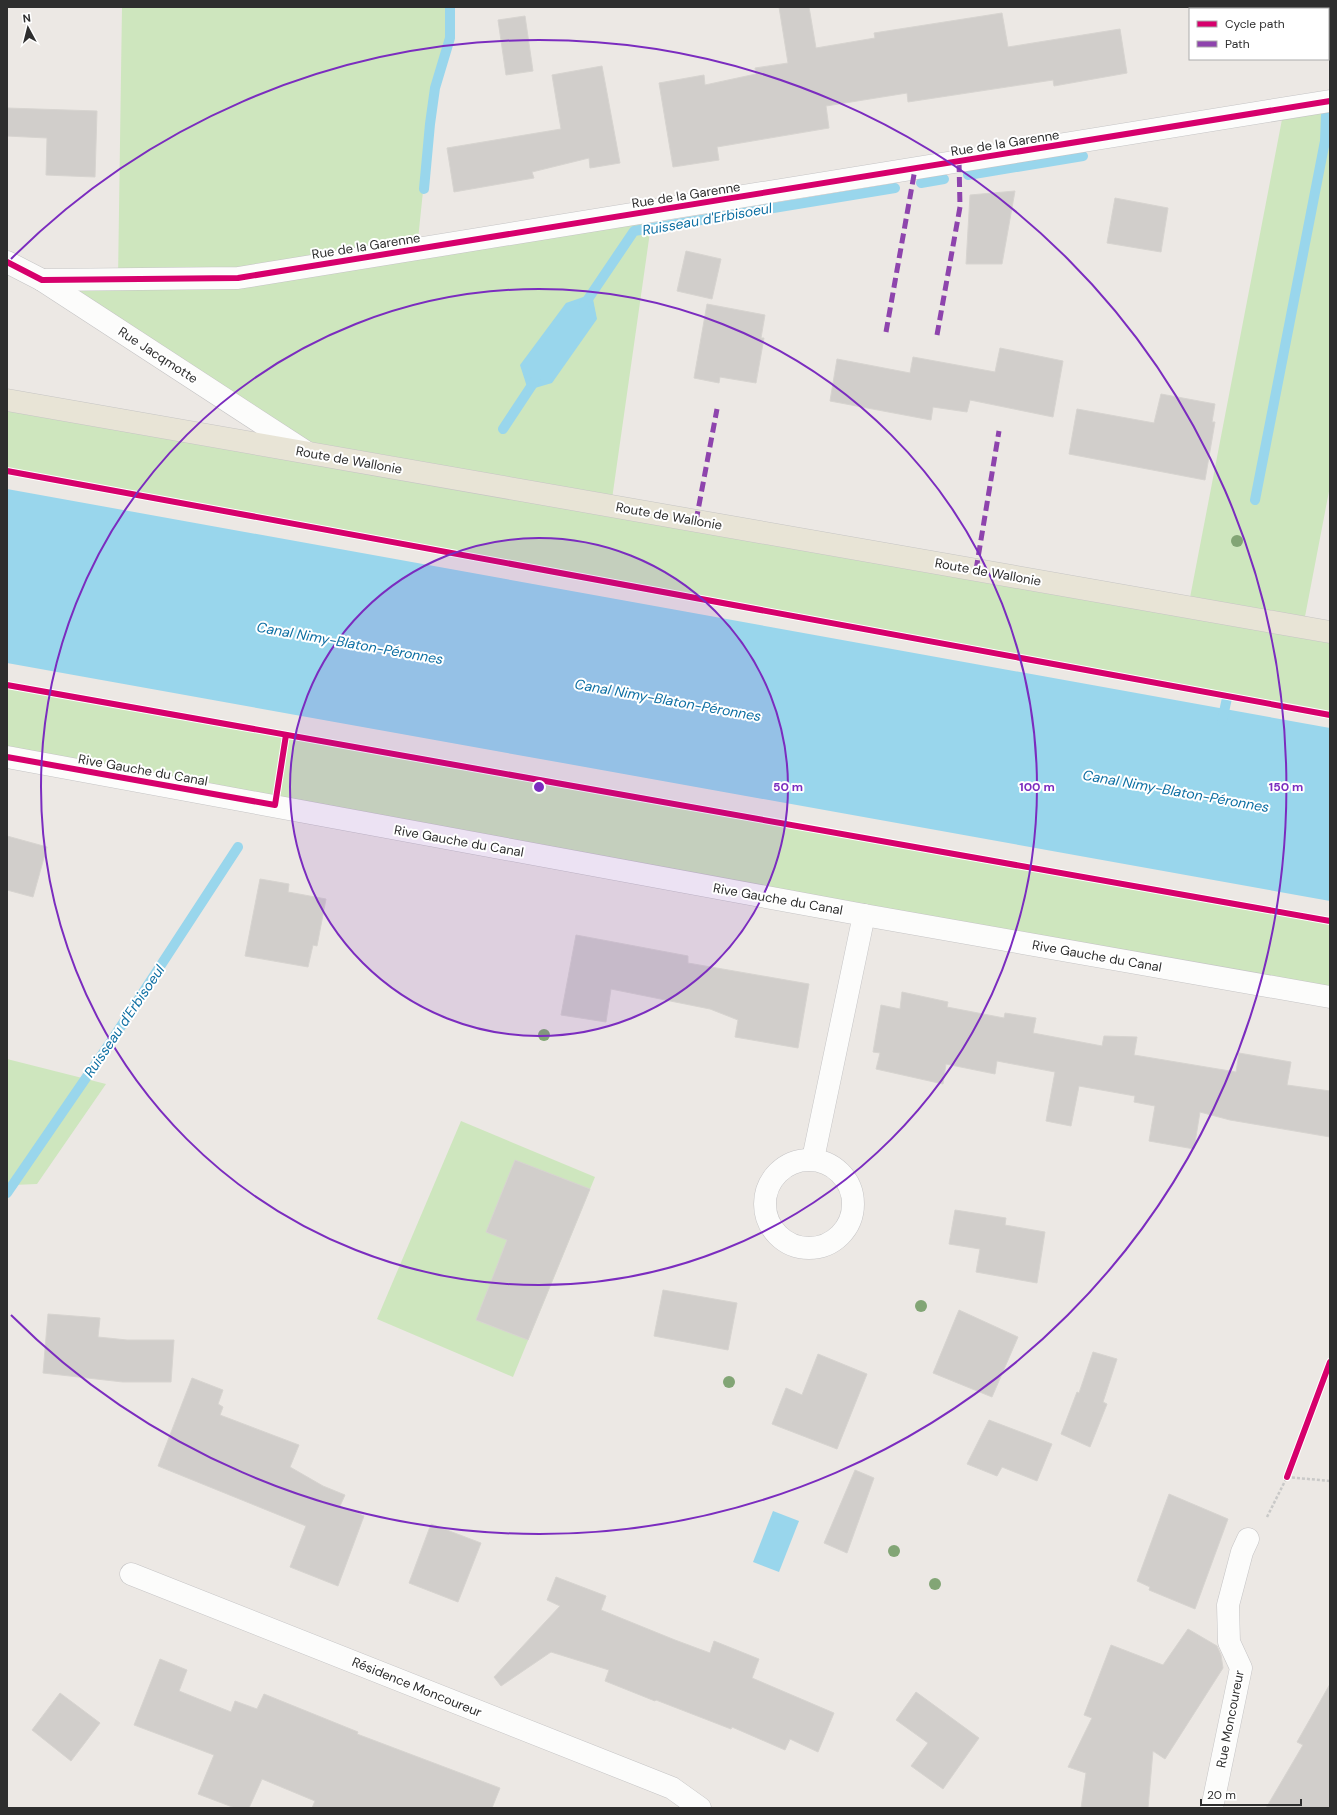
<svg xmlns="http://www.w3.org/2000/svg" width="1337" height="1815" viewBox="0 0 1337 1815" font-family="'DM Sans',sans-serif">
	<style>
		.green { fill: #cee6be }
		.water { fill: #99d6ec }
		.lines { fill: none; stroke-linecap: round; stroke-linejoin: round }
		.stream { stroke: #99d6ec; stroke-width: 10 }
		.building { fill: #d1cecb; stroke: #d7d4d0 }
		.minor-casing { stroke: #c5c4c5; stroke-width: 23 }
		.major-casing { stroke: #c6c5c4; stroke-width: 23 }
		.path { stroke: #c9c9c8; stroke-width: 2.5; stroke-dasharray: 3 2; stroke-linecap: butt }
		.minor { stroke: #fcfcfb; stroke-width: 22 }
		.major { stroke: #e8e4d6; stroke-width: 22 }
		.quiet { stroke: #8e44ad; stroke-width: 5; stroke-dasharray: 10 5; stroke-linecap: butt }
		.cycleway-casing { stroke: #fff; stroke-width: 8 }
		.cycleway { stroke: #d6006c; stroke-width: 6 }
		.tree { fill: #82a575 }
		.ring { fill: none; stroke: #7b2cbf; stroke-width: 2 }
		.labels { text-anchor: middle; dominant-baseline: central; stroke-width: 4; stroke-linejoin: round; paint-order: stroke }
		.street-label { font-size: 13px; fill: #2e2e2e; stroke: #fff }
		.water-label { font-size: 14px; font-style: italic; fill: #0d6fa3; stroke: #fff }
		.centre { fill: #7b2cbf; stroke: #fff; stroke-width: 2 }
		.ring-label { font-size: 12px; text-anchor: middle; font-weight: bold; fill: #7b2cbf; stroke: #fff; stroke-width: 4; stroke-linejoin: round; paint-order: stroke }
	</style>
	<rect width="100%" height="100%" fill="#ece8e4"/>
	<g class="green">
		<path d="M 122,7 L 450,7 L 450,38 L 435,88 L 430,124 L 417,249 L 653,211 L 611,506 L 1188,608 L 1284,109 L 1330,101 L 1330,486 L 1303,627 L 1330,632 L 1330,715 L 7,471 L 7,400 L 305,452 L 50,280 L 118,279 Z"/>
		<path d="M 7,685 L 1330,922 L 1330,997 L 7,757 Z"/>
		<path d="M 7,1059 L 106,1084 L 37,1184 L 13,1185 L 7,1193 Z"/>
		<path d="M 461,1121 L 595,1177 L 513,1377 L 377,1319 Z"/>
	</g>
	<g class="water">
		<path d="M 592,294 L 597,319 L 552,383 L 528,390 L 520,365 L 566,303 Z"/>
		<path d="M 7,489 L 1330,728 L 1330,901 L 7,663 Z"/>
		<path d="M 773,1511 L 799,1521 L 779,1572 L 753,1562 Z"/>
	</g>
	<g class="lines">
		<g class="stream">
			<path d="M 968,175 L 1083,156"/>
			<path d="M 921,183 L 944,179"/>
			<path d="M 424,189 L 430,124 L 435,88 L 450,38 L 450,7"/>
			<path d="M 584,305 L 634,231 L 895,188"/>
			<path d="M 503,429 L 536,379"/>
			<path d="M 1255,500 L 1325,141 L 1326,115"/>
			<path d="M 1222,721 L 1227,698"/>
			<path d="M 7,1193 L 112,1040 L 238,847"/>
		</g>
	</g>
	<g class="building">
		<path d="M 779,7 L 809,7 L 816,48 L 875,38 L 874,33 L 1002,13 L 1008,47 L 1120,29 L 1127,73 L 1054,86 L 1053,80 L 908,102 L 907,93 L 826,106 L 829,128 L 717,147 L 719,160 L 673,167 L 659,83 L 704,75 L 705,85 L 756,74 L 755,68 L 788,63 Z"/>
		<path d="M 525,16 L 533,71 L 506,75 L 498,20 Z"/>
		<path d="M 602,66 L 620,163 L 590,168 L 589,158 L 532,172 L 534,178 L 454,192 L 447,148 L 561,129 L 552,75 Z"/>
		<path d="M 7,108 L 97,111 L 95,177 L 46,175 L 47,138 L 7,136 Z"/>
		<path d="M 1015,191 L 1002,264 L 966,264 L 970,195 Z"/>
		<path d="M 1115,198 L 1168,208 L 1161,252 L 1107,243 Z"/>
		<path d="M 686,251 L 721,259 L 712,299 L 677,291 Z"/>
		<path d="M 707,304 L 765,315 L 761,338 L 764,338 L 756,383 L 720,377 L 719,383 L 694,378 Z"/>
		<path d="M 1000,348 L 1063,361 L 1053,417 L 970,400 L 967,412 L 933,407 L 931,420 L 830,401 L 837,359 L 910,373 L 913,357 L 995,372 Z"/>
		<path d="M 1161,394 L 1215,404 L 1212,422 L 1215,422 L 1205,480 L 1069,454 L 1077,409 L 1154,423 Z"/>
		<path d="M 7,836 L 47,847 L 33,897 L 7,890 Z"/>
		<path d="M 260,879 L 289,884 L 288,892 L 326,899 L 317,946 L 313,945 L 308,967 L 245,956 Z"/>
		<path d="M 576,935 L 688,956 L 688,963 L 809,984 L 798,1048 L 735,1037 L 738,1020 L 710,1009 L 611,989 L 606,1022 L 561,1015 Z"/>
		<path d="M 902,992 L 948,1002 L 947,1007 L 1004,1018 L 1005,1013 L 1036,1018 L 1033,1033 L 1102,1046 L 1104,1036 L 1137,1037 L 1134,1055 L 1236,1072 L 1239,1053 L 1291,1062 L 1287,1085 L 1330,1091 L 1330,1137 L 1230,1120 L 1200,1112 L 1194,1149 L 1149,1141 L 1155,1106 L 1134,1102 L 1135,1096 L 1079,1086 L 1071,1126 L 1046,1121 L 1055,1072 L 997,1061 L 995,1074 L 946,1064 L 943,1084 L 876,1069 L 880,1053 L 873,1052 L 881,1005 L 900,1009 Z"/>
		<path d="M 515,1160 L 590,1189 L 528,1340 L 476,1320 L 507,1240 L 486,1232 Z"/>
		<path d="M 955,1210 L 1006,1218 L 1005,1225 L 1045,1232 L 1037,1283 L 976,1272 L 980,1249 L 949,1244 Z"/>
		<path d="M 663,1290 L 737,1303 L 728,1350 L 654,1336 Z"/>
		<path d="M 959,1310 L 1018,1337 L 992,1397 L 933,1373 Z"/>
		<path d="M 48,1314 L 100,1318 L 98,1337 L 127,1340 L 174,1340 L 171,1382 L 123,1382 L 43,1373 Z"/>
		<path d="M 1093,1352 L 1117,1359 L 1103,1402 L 1107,1404 L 1090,1447 L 1061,1434 L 1077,1392 L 1079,1393 Z"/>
		<path d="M 818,1354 L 867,1374 L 837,1449 L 772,1424 L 786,1388 L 802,1395 Z"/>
		<path d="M 192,1378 L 223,1390 L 218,1404 L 223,1407 L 220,1415 L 299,1445 L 290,1467 L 323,1486 L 345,1495 L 340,1506 L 364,1516 L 338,1586 L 290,1567 L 306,1526 L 158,1466 Z"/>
		<path d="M 989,1420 L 1052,1444 L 1037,1481 L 1002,1467 L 997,1476 L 967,1464 Z"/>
		<path d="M 855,1470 L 874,1478 L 847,1553 L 824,1543 Z"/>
		<path d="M 1169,1494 L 1228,1519 L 1195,1609 L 1149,1590 L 1150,1587 L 1137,1581 Z"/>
		<path d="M 431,1524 L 481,1543 L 458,1602 L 409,1583 Z"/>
		<path d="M 556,1577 L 606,1596 L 601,1610 L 675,1640 L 710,1653 L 714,1641 L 759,1659 L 752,1678 L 834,1713 L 818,1752 L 790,1739 L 785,1750 L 732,1727 L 731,1729 L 656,1700 L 655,1701 L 605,1681 L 609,1670 L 551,1652 L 501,1686 L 494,1677 L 560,1606 L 547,1600 Z"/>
		<path d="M 1188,1629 L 1217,1646 L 1221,1655 L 1223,1668 L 1165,1759 L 1153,1751 L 1148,1808 L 1081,1808 L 1086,1773 L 1068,1767 L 1092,1718 L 1084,1715 L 1111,1645 L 1163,1665 Z"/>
		<path d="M 160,1659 L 187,1670 L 179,1691 L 231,1712 L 235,1701 L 257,1709 L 264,1694 L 358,1732 L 357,1734 L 500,1788 L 492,1808 L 312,1808 L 315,1801 L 262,1779 L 249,1808 L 235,1808 L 198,1794 L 214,1755 L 134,1725 Z"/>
		<path d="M 1330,1684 L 1330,1808 L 1266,1808 L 1303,1745 L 1297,1742 Z"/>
		<path d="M 916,1692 L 979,1738 L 943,1789 L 911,1766 L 928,1743 L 896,1720 Z"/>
		<path d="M 60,1693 L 100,1723 L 71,1761 L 32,1730 Z"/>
	</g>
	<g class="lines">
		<g class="minor-casing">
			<g id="minor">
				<path d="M 7,262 L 42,280 L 306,452"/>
				<path d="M 42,280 L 238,278 L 1330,101"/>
				<path d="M 7,757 L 864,915 L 1330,997"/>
				<path d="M 813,1159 L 864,915"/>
				<circle cx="809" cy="1204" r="44"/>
				<path d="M 131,1574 L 672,1788 L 700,1808"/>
				<path d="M 1212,1808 L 1241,1668 L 1229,1642 L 1228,1605 L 1242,1552 L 1248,1539"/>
			</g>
		</g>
		<g class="major-casing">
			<path id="major" d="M 7,400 L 1330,632"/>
		</g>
		<g class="path">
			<path d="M 1287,1477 L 1330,1481"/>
			<path d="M 1267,1517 L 1287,1477 L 1330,1362"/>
		</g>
		<use href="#minor" class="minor"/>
		<use href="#major" class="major"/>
		<g class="quiet">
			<path d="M 886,332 L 915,169"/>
			<path d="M 937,335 L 960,207 L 959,161"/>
			<path d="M 696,521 L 717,409"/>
			<path d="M 976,570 L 999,431"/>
		</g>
		<g class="cycleway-casing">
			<g id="cycleway">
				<path d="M 7,262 L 42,280 L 238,278 L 1330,101"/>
				<path d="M 7,471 L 1330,715"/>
				<path d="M 7,685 L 1330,921"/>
				<path d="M 7,757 L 275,805 L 286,735"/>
				<path d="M 1287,1477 L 1330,1362"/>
			</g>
		</g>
		<use href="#cycleway" class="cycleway"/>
	</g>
	<g class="tree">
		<circle cx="1237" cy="541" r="6"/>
		<circle cx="544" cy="1035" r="6"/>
		<circle cx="921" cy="1306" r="6"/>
		<circle cx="729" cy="1382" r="6"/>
		<circle cx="894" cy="1551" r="6"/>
		<circle cx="935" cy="1584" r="6"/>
	</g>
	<circle cx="539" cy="787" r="249" fill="#7b2cbf" fill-opacity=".12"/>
	<g class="ring">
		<circle cx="539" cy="787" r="249"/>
		<circle cx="539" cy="787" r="498"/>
		<path d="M11 259A747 747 0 1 1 11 1315"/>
	</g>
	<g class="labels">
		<g class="street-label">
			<text transform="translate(1005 143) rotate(-9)">Rue de la Garenne</text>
			<text transform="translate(686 195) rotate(-9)">Rue de la Garenne</text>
			<text transform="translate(366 246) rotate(-9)">Rue de la Garenne</text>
			<text transform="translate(158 355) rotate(33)">Rue Jacqmotte</text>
			<text transform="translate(349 460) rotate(10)">Route de Wallonie</text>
			<text transform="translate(669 516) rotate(10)">Route de Wallonie</text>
			<text transform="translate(988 572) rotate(10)">Route de Wallonie</text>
			<text transform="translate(143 770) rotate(10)">Rive Gauche du Canal</text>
			<text transform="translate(459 841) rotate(10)">Rive Gauche du Canal</text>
			<text transform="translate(778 899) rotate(10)">Rive Gauche du Canal</text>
			<text transform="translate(1097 956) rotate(10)">Rive Gauche du Canal</text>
			<text transform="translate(417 1687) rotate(22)">Résidence Moncoureur</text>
			<text transform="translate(1230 1719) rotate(-79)">Rue Moncoureur</text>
		</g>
		<g class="water-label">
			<text transform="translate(707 219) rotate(-10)">Ruisseau d'Erbisoeul</text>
			<text transform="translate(350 643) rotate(10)">Canal Nimy-Blaton-Péronnes</text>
			<text transform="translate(668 700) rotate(10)">Canal Nimy-Blaton-Péronnes</text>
			<text transform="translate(1176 791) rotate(10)">Canal Nimy-Blaton-Péronnes</text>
			<text transform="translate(124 1021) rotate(-56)">Ruisseau d'Erbisoeul</text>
		</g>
	</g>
	<circle cx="539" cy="787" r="6" class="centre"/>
	<g class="ring-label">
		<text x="788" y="791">50 m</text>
		<text x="1037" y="791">100 m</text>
		<text x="1286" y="791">150 m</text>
	</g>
	<rect width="1337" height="1815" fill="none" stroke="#2e2e2e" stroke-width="16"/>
	<rect x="1189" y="8" width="140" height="52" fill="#ffffff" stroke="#ababab"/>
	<rect x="1197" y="21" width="20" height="6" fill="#d6006c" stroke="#ababab"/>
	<text x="1225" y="28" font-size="12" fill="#2e2e2e">Cycle path</text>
	<rect x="1197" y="41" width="20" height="6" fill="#8e44ad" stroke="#ababab"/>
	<text x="1225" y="48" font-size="12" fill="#2e2e2e">Path</text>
	<g transform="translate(28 28) rotate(353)" stroke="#ffffff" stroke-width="3" paint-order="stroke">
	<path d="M0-3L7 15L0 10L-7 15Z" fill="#2e2e2e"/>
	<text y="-6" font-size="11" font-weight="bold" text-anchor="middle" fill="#2e2e2e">N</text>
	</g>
	<path d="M1201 1799v6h100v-6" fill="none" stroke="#2e2e2e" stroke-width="2"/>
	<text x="1207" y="1799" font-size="12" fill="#2e2e2e" stroke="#ffffff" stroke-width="3" paint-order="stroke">20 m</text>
</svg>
